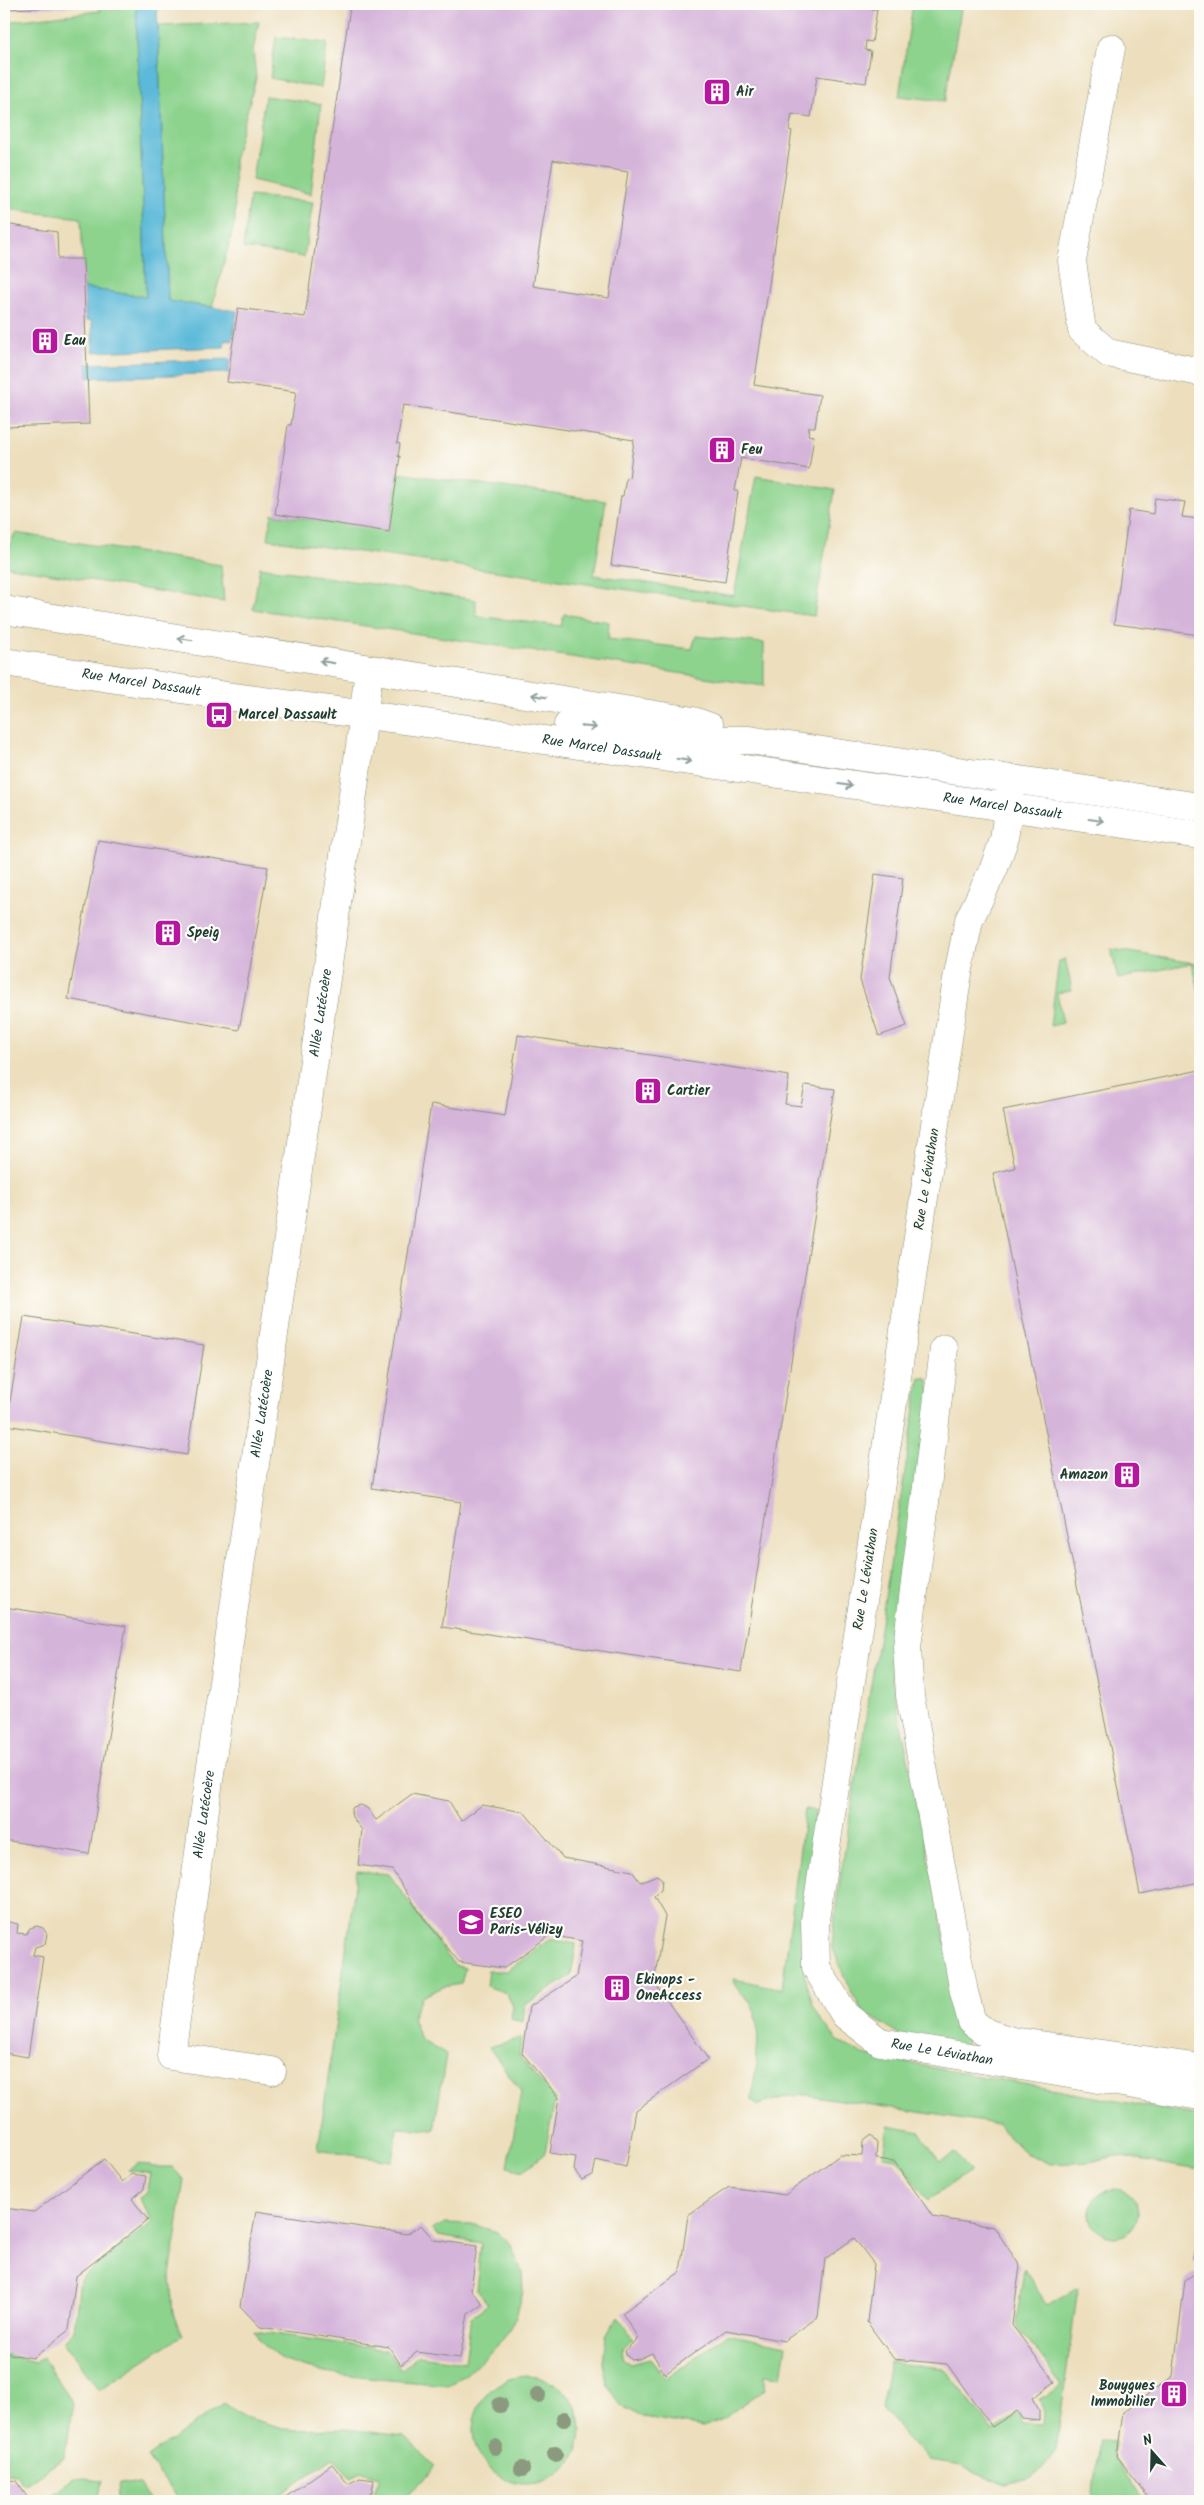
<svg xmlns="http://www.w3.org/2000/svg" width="1204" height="2505" viewBox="0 0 1204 2505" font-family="Kalam,sans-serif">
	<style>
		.green { fill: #8dd38e; stroke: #568861 }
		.water { fill: #5bb9d9; stroke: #3d7b86 }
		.building { fill: #d5b4da; fill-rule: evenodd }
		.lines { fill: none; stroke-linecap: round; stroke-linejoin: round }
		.minor-casing { stroke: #868e78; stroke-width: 29 }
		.minor { stroke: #fff; stroke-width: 28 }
		.tree { fill: #8b9a7e }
		.oneway { stroke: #8f9e9a }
		.labels { text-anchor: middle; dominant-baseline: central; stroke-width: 4.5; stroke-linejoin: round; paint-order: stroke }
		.poi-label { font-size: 14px; font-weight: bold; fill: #1f3d34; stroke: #fdfcf7; text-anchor: start }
		.street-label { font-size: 14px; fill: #1f3d34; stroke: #fdfcf7 }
	</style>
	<rect width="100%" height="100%" fill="#fdfcf7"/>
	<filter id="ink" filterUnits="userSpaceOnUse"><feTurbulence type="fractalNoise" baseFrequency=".02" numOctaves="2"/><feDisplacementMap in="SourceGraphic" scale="10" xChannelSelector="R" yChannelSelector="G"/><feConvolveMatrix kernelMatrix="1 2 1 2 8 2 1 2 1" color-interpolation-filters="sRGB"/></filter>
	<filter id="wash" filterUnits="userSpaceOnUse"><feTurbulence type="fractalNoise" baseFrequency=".0096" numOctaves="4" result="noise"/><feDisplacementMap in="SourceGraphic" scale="20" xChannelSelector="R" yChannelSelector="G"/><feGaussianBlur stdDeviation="1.12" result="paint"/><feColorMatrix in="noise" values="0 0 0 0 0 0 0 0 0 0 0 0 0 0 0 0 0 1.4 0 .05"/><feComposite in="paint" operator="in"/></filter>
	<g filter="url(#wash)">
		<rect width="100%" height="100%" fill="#eddfbd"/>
		<g class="green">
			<path d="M 100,4 L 136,4 L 146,297 L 84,288 L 81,218 L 4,209 L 4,22 L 100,11 Z"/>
			<path d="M 913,4 L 962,4 L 945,101 L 899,96 Z"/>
			<path d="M 259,22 L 253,50 L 256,78 L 234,160 L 235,221 L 212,307 L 168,301 L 158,26 Z"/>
			<path d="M 276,37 L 327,43 L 321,88 L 270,78 Z"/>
			<path d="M 265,96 L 321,104 L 311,194 L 252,180 Z"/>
			<path d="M 250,196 L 313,202 L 304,257 L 243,248 Z"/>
			<path d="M 398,473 L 606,501 L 594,575 L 734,596 L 756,476 L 835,490 L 814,616 L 268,539 L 272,514 L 389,531 Z"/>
			<path d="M 15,533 L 221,565 L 224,602 L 4,566 L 4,560 Z"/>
			<path d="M 260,567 L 476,600 L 476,616 L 561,626 L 564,614 L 609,622 L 608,639 L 692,649 L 696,636 L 764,643 L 764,686 L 253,609 Z"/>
			<path d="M 1111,949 L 1200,964 L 1200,994 L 1192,963 L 1118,979 Z"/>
			<path d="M 1065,959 L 1072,990 L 1057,993 L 1063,1023 L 1050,1026 L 1059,961 Z"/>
			<path d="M 920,1377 L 927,1378 L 932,1399 L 892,1651 L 892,1680 L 968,2052 L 910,2041 L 862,2011 L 845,1979 L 832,1946 L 836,1905 Z"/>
			<path d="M 805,1809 L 815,1811 L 804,1973 L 813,2005 L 820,2018 L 837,2040 L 863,2055 L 1200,2116 L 1200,2170 L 1114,2156 L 1090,2162 L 1051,2164 L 1025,2153 L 997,2124 L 807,2095 L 789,2096 L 758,2105 L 752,2100 C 754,2074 763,2031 753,2007 C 749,1996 735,1992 734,1979 L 782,1989 Z"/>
			<path d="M 357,1871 L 389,1874 L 454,1965 L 465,1968 L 461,1984 L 443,1987 L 422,1997 L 412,2018 L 421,2040 L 446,2055 L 434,2130 L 397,2128 L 392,2161 L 318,2150 Z"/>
			<path d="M 550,1939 L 576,1944 L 571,1976 L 525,2005 L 523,2022 L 511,2019 L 513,2006 L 506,1993 L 486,1986 L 488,1971 L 507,1971 Z"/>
			<path d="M 521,2038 L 519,2056 L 555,2099 L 545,2153 L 523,2171 L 508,2167 L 521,2092 L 489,2047 Z"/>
			<path d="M 888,2126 L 920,2132 L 939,2161 L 955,2153 L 970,2171 L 928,2200 L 897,2158 L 883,2156 Z"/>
			<path d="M 139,2163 L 153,2167 L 172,2167 L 184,2179 L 170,2276 L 173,2314 L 182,2335 L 99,2390 L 64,2342 L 74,2331 L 80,2279 L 153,2222 L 139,2198 L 147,2193 L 151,2174 L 128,2170 Z"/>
			<circle cx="1114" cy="2213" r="24"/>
			<path d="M 445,2223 L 472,2224 L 497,2232 L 510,2243 L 522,2272 L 523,2292 L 516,2317 L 503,2340 L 464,2377 L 447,2385 C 399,2380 331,2378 287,2362 C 274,2356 260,2343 254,2331 L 386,2350 L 401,2370 L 418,2356 L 465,2362 L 471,2317 L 488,2304 L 476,2289 L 481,2243 L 438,2236 L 432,2230 Z"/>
			<path d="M 1024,2269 L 1047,2305 L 1078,2288 L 1056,2450 L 1047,2464 L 1029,2478 L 1005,2484 L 956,2464 L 928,2460 L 881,2408 L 890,2363 L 944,2368 L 993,2431 L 1019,2414 L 1023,2424 L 1043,2425 L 1044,2411 L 1039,2400 L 1061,2384 L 1016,2324 Z"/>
			<path d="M 618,2316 L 633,2338 L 621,2350 L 623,2359 L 630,2364 L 650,2359 L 666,2379 L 727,2334 L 786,2346 L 781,2377 L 765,2375 L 765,2389 L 721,2420 L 703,2427 L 643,2417 L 620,2405 L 608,2387 L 603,2363 L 606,2336 Z"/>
			<path d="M 4,2354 L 35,2362 L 43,2358 L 74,2405 L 64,2458 L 24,2485 L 16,2475 L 4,2474 Z"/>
			<circle cx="527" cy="2430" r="54"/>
			<path d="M 224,2403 L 244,2417 L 291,2430 L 345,2429 L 404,2436 L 435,2466 L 402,2501 L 373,2501 L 372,2499 L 380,2477 L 362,2472 L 351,2477 L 333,2458 L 271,2501 L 180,2501 L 147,2457 Z"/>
			<path d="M 1099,2441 L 1115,2442 L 1113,2456 L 1146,2501 L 1092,2501 Z"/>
			<path d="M 74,2478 L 102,2481 L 98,2501 L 42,2501 Z"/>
			<path d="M 120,2483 L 140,2485 L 150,2501 L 116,2501 Z"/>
		</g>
		<g class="water">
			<path d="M 136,4 L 157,4 L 168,301 L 237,311 L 232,341 L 225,340 L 224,347 L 93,352 L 92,321 L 86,320 L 84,288 L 146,297 Z"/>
			<path d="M 230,359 L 228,373 L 88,378 L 87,364 Z"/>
		</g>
		<g id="blocks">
			<g class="building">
				<path d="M 4,4 L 73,4 L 73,7 L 4,9 Z"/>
				<path d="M 338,4 L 870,4 L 869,9 L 877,9 L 872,42 L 866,41 L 865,50 L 871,51 L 866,83 L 817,76 L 811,117 L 792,114 L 789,130 L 792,131 L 754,385 L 820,395 L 815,427 L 809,427 L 808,435 L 814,436 L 809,469 L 741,458 L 735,491 L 738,491 L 725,582 L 611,565 L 621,496 L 623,496 L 626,477 L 629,478 L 634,440 L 403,405 L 397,443 L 400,444 L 398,457 L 400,456 L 389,532 L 275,514 L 288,425 L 291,425 L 296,392 L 227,382 L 238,308 L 305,317 L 350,7 ZM 553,160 L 628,172 L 609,298 L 533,286 Z"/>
				<path d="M 4,224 L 57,232 L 58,259 L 83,259 L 89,424 L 4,427 Z"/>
				<path d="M 1155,498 L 1185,502 L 1182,517 L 1200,519 L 1200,635 L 1114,624 L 1129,510 L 1153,514 Z"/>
				<path d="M 98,840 L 268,867 L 239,1030 L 68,999 Z"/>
				<path d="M 875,874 L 903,878 L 890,977 L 907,1026 L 879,1036 L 860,980 Z"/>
				<path d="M 518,1035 L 789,1076 L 785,1104 L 801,1106 L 805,1085 L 835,1089 L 741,1672 L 442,1627 L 461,1502 L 372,1488 L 431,1104 L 505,1116 Z"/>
				<path d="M 1200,1070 L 1200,1882 L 1140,1894 L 993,1173 L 1015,1168 L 1003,1110 Z"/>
				<path d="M 24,1317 L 204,1345 L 187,1455 L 6,1425 Z"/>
				<path d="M 4,1607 L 126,1626 L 89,1854 L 4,1840 Z"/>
				<path d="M 412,1794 L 449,1801 L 461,1821 L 482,1805 L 524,1812 L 563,1858 L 632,1871 L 640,1882 L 657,1875 L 662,1879 L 661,1890 L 654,1897 L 665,1916 L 654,1982 L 708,2059 L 636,2110 L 626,2167 L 596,2160 L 593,2175 L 582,2180 L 574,2170 L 576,2157 L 550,2153 L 559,2098 L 522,2053 L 529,2007 L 576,1977 L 582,1941 L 550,1935 L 504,1968 L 459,1962 L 422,1916 L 392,1870 L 358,1865 L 362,1830 L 352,1817 L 351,1811 L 353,1807 L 361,1805 L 367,1808 L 376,1820 Z"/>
				<path d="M 4,1921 L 18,1924 L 17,1933 L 26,1934 L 30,1928 L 37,1926 L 43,1928 L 47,1934 L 45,1944 L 35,1947 L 33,1955 L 43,1957 L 28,2057 L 4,2053 Z"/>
				<path d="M 871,2135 L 877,2143 L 876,2159 L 894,2161 L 933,2217 L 994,2227 L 1020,2266 L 1012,2325 L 1055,2382 L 1032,2398 L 1039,2410 L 1039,2421 L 1022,2419 L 1017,2411 L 992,2427 L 947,2364 L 894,2359 L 867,2322 L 874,2264 L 854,2238 L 825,2259 L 818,2317 L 784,2341 L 726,2330 L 665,2374 L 652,2353 L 639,2359 L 632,2360 L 627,2356 L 625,2351 L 638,2338 L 622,2313 L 680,2272 L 688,2215 L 729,2187 L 785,2195 L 840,2155 L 862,2156 L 863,2141 Z"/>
				<path d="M 104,2159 L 122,2182 L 132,2174 L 146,2176 L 144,2189 L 132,2199 L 148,2220 L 76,2276 L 69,2330 L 33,2358 L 4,2353 L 4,2208 L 34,2212 Z"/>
				<path d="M 256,2211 L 407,2234 L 421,2225 L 434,2240 L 477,2246 L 471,2290 L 483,2304 L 468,2314 L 460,2358 L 417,2352 L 401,2365 L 389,2347 L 260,2327 L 240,2306 Z"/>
				<path d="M 1200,2246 L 1200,2270 L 1193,2258 L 1195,2248 Z"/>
				<path d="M 1200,2270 L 1200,2501 L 1151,2501 L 1117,2456 L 1123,2412 L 1173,2376 L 1185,2280 Z"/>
				<path d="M 332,2464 L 348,2484 L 360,2478 L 374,2480 L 372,2492 L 361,2501 L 280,2501 Z"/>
				<path d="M 4,2479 L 16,2481 L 30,2501 L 4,2501 Z"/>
			</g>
		</g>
	</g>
	<g filter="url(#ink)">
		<use href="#blocks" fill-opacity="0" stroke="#868e78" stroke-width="1"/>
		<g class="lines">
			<g class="minor-casing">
				<g id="minor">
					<path d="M 1111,48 L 1072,261 L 1082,330 L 1108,353 L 1200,372"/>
					<path d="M 4,610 L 693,721 L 710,727"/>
					<path id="s1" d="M 4,662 L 227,696 L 455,727 L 1200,835"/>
					<path d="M 568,725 L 693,740 L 749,740 L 1200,807"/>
					<path id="s2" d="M 1012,779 L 1004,840 L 994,868 L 969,920 L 957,979 L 815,1920 L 816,1967 L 845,2015 L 880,2042 L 1200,2096"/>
					<path d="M 944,1349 L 907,1647 L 910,1696 L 964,1992 L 972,2022 L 987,2033 L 1012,2041 L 1200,2068"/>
					<path id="s3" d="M 272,2071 L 171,2056 L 213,1751 L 360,746 L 369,669"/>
				</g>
			</g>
			<use href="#minor" class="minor"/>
		</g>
		<g class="tree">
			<circle cx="538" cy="2395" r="8"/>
			<circle cx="500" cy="2405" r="8"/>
			<circle cx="564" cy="2419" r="8"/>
			<circle cx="495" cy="2447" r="8"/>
			<circle cx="555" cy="2454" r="8"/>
			<circle cx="522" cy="2469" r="8"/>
		</g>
		<defs><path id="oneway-shaft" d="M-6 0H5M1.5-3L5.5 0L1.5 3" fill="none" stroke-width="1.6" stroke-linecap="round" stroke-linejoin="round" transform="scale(1.25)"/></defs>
		<g class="oneway">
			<use href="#oneway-shaft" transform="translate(185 639) rotate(-171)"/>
			<use href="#oneway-shaft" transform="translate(327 662) rotate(-171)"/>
			<use href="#oneway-shaft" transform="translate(539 696) rotate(-171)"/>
			<use href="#oneway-shaft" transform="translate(589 727) rotate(5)"/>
			<use href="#oneway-shaft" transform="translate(684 760) rotate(9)"/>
			<use href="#oneway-shaft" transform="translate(845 785) rotate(9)"/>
			<use href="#oneway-shaft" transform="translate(1096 820) rotate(8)"/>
		</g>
	</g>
	<defs>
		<g id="building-square" transform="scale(1.4375)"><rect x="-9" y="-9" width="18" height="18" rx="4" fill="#b5179e" stroke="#fdfcf7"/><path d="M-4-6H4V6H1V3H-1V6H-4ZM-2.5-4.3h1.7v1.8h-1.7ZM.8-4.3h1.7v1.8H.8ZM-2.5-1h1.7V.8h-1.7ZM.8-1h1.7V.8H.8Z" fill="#fff"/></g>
		<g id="bus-square" transform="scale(1.4375)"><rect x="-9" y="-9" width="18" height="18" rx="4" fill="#b5179e" stroke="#fdfcf7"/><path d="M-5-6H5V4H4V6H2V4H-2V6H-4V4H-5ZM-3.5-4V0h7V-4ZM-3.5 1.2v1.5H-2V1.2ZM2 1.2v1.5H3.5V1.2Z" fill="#fff"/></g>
		<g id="university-square" transform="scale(1.4375)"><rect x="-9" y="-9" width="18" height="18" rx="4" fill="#b5179e" stroke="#fdfcf7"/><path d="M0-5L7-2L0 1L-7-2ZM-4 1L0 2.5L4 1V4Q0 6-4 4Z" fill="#fff"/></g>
	</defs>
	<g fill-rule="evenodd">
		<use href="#building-square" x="717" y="92"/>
		<use href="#building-square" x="45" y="341"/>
		<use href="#building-square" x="722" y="450"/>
		<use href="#bus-square" x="219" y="715"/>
		<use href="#building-square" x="168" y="933"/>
		<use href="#building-square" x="648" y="1091"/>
		<use href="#building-square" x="1127" y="1475"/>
		<use href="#university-square" x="471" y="1922"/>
		<use href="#building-square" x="617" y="1988"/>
		<use href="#building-square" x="1174" y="2394"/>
	</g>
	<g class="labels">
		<g class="poi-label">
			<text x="736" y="92">Air</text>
			<text x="64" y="341">Eau</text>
			<text x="741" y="450">Feu</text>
			<text x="238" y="715">Marcel Dassault</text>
			<text x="187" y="933">Speig</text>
			<text x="667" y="1091">Cartier</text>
			<text x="1108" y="1475" text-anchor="end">Amazon</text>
			<text x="490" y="1914">ESEO<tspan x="490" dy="16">Paris-Vélizy</tspan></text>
			<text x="636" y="1980">Ekinops -<tspan x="636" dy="16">OneAccess</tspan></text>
			<text x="1155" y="2386" text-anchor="end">Bouygues<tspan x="1155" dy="16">Immobilier</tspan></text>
		</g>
		<g class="street-label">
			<text stroke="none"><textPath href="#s1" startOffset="139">Rue Marcel Dassault</textPath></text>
			<text stroke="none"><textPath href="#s1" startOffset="604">Rue Marcel Dassault</textPath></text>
			<text stroke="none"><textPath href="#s1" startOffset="1009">Rue Marcel Dassault</textPath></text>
			<text stroke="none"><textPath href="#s3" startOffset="1156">Allée Latécoère</textPath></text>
			<text transform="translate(927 1179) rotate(-81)">Rue Le Léviathan</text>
			<text stroke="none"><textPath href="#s3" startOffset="751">Allée Latécoère</textPath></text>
			<text transform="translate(866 1579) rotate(-81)">Rue Le Léviathan</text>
			<text stroke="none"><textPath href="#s3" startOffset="346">Allée Latécoère</textPath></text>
			<text stroke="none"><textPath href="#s2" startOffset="1371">Rue Le Léviathan</textPath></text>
		</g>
	</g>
	<rect width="1204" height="2505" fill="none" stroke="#fdfcf7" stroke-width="20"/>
	<g transform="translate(1152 2452) rotate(340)" stroke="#fdfcf7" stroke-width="4" paint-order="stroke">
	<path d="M0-4L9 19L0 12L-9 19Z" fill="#1f3d34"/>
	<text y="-8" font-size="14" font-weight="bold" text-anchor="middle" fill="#1f3d34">N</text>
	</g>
</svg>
